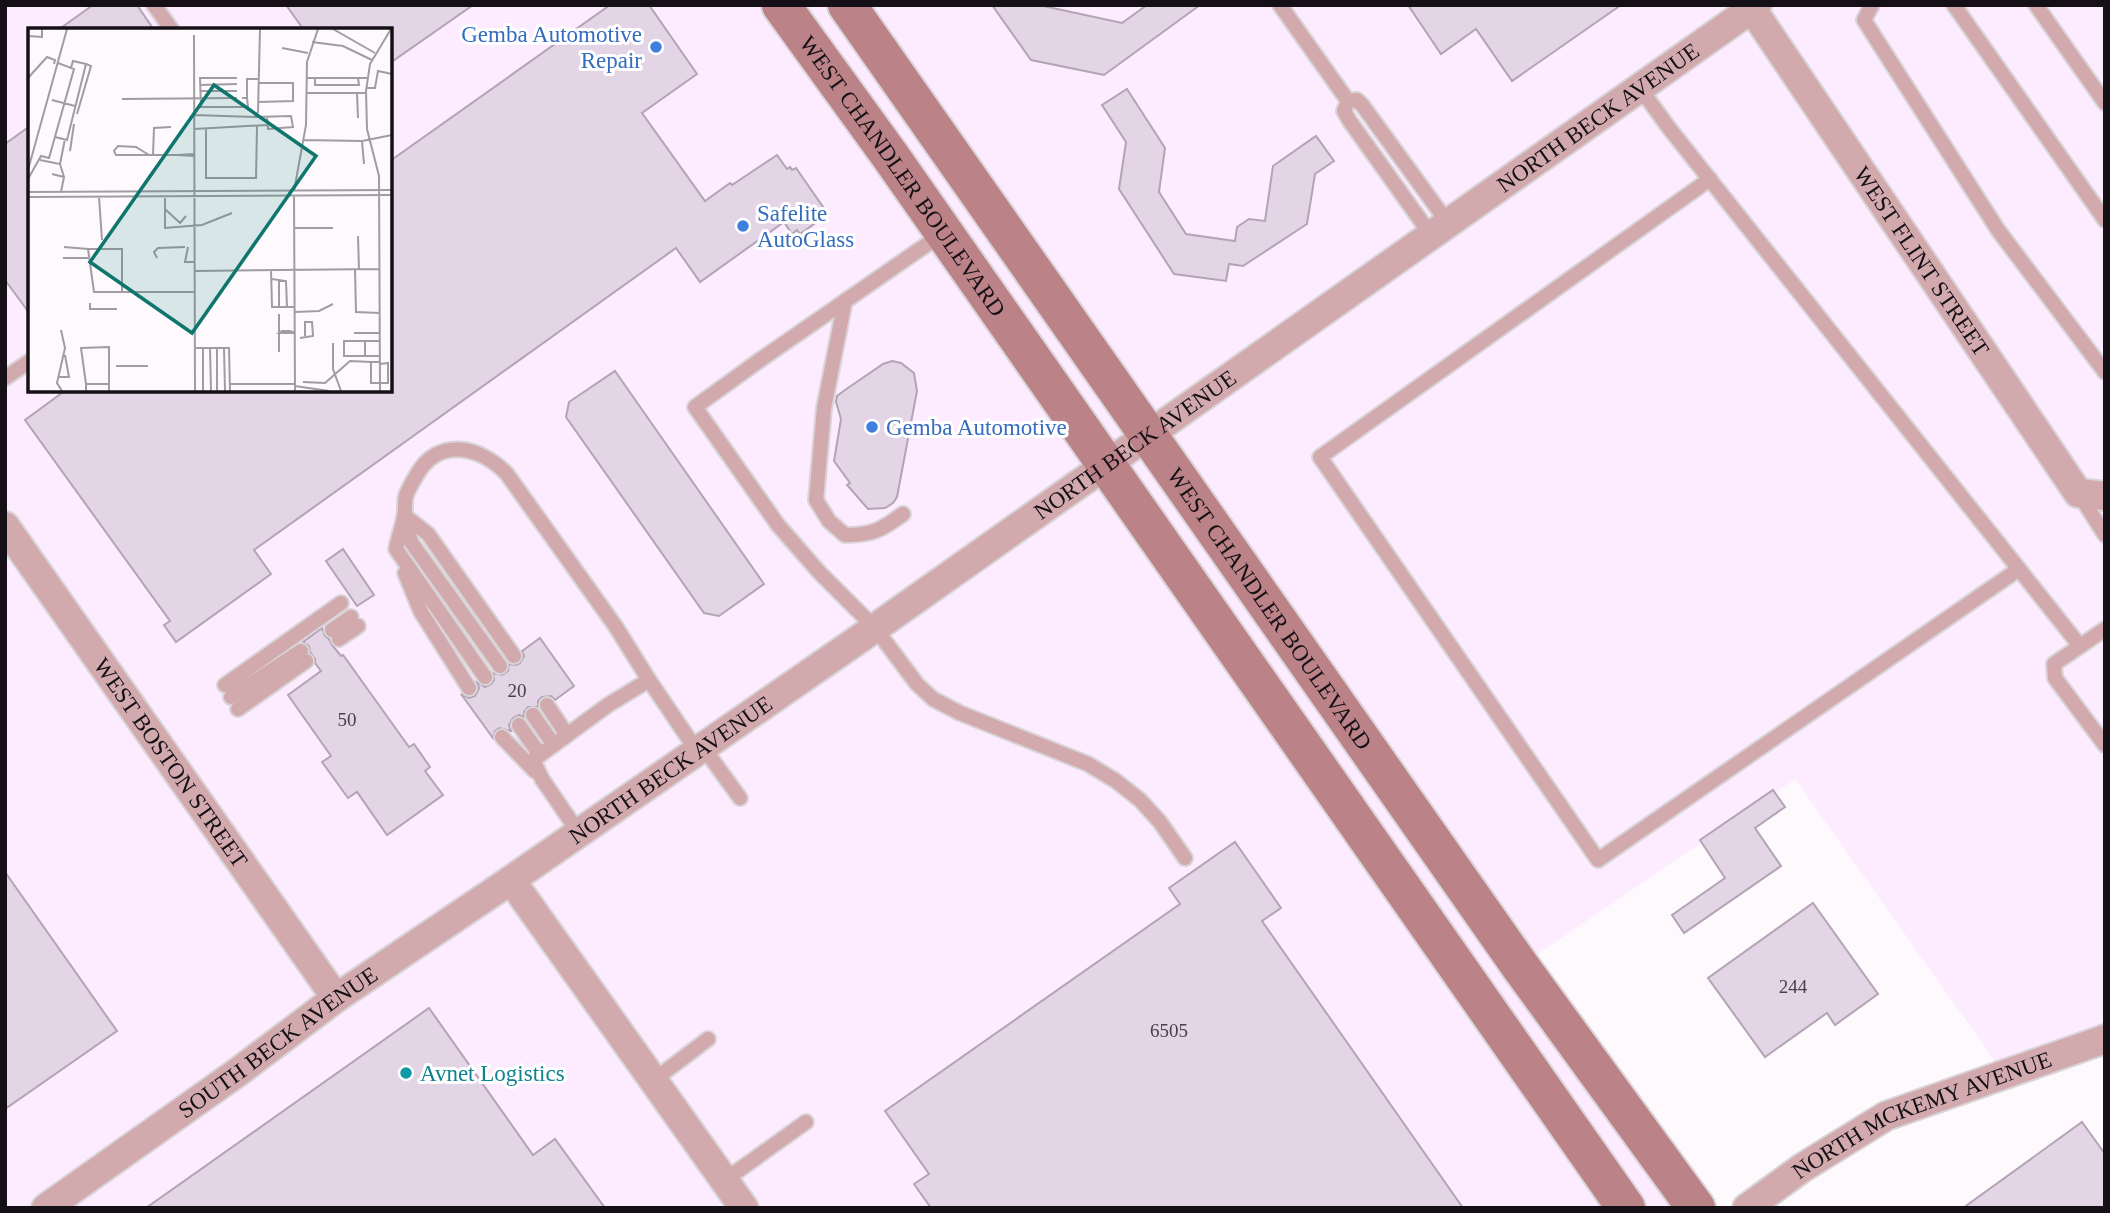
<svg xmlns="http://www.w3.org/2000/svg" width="2110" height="1213" viewBox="0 0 2110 1213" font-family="Georgia,serif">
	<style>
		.built { fill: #fdecff; fill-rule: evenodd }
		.building { fill: #e3d4e6; stroke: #b2a4b4; stroke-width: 2 }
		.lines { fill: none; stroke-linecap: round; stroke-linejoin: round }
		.service-casing { stroke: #d8d4d8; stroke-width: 18 }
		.minor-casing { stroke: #d8d4d8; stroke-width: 32 }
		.secondary-casing { stroke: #d8d4d8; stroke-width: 42 }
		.service { stroke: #d2aaad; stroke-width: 14 }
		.minor { stroke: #d2aaad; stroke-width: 28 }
		.secondary { stroke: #bb8287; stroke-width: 38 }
		.shop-dot { fill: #3f7fe0; stroke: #fff; stroke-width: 2.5 }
		.culture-dot { fill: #0f9aa8; stroke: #fff; stroke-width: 2.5 }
		.labels { text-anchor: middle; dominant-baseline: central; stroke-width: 6; stroke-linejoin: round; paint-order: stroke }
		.number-label { font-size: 19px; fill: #48414a }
		.shop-label { font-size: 23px; fill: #366cbe; stroke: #fff; text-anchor: start }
		.street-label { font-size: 23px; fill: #151016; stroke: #fff }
		.culture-label { font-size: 23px; fill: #0d838f; stroke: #fff; text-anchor: start }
		.inset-road { fill: none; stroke: #a09ca1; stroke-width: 2 }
		.view { fill: #0f766e; fill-opacity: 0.15; stroke: #0f766e; stroke-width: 3.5 }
		.inset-edge { fill: none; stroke: #151016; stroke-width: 3.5 }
	</style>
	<rect width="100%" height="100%" fill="#fdf9fd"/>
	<path class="built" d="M 5,5 L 2105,5 L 2105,1039 L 2004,1074 L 1795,779 L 1520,966 L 1692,1208 L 5,1208 ZM 30,30 L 390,30 L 390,390 L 30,390 Z"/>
	<g class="building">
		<path d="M 93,5 L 137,5 L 154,30 L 58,30 Z"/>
		<path d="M 286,5 L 473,5 L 390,63 L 390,30 L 304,30 Z"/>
		<path d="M 610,5 L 649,5 L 697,74 L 642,113 L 705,201 L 730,183 L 732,185 L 777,155 L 787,169 L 790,167 L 792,170 L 796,168 L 828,214 L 800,234 L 797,230 L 792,234 L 784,222 L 700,282 L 676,248 L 254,550 L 271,574 L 176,642 L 164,625 L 170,621 L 25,420 L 66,390 L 390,390 L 390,161 Z"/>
		<path d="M 992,5 L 1039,5 L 1122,23 L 1147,5 L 1200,5 L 1104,75 L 1031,60 Z"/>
		<path d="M 1408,5 L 1621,5 L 1512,81 L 1476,29 L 1441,54 Z"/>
		<path d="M 1127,89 L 1165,148 L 1159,192 L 1186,234 L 1235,241 L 1237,227 L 1249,219 L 1265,221 L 1273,166 L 1316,136 L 1334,161 L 1315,174 L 1307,224 L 1243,266 L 1229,264 L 1226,281 L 1174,274 L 1119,189 L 1126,142 L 1102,105 Z"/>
		<path d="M 30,126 L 30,314 L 5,280 L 5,144 Z"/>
		<path d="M 892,361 L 901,363 L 914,373 L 917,391 L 897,497 L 893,503 L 885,508 L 868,509 L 847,485 L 850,483 L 834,461 L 841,419 L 836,402 L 837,396 L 845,390 L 883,364 Z"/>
		<path d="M 615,371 L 764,584 L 719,616 L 704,613 L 566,417 L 569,402 Z"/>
		<path d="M 343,549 L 374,595 L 357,606 L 326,561 Z"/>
		<path d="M 322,628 L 325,636 L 329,639 L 332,645 L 341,656 L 343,655 L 346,659 L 409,747 L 414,744 L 430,767 L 425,771 L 443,795 L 387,835 L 357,792 L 348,798 L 322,762 L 331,756 L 288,695 L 321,671 L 315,663 L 315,659 L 310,652 L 309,646 L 303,642 Z"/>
		<path d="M 540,638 L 574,686 L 555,700 L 551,696 L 542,697 L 538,701 L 538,707 L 528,707 L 524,712 L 524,717 L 519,715 L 513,718 L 509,725 L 511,731 L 499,728 L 495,731 L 493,738 L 461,694 L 469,698 L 475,696 L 479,688 L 477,682 L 485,687 L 491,684 L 494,680 L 493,673 L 502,675 L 508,671 L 509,664 L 516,665 L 520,663 L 524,656 L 522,651 Z"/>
		<path d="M 1773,790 L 1785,807 L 1755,828 L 1781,866 L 1684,933 L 1672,915 L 1725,878 L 1700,840 Z"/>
		<path d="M 1235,842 L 1281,908 L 1262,921 L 1463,1208 L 931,1208 L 914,1184 L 929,1174 L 885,1111 L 1180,904 L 1169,888 Z"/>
		<path d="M 5,872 L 117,1031 L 5,1109 Z"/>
		<path d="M 1813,903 L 1878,994 L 1835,1025 L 1827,1013 L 1765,1057 L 1708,978 Z"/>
		<path d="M 429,1008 L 533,1155 L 555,1139 L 605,1208 L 146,1208 Z"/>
		<path d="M 2082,1122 L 2105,1154 L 2105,1208 L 1963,1208 Z"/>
	</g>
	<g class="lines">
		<g class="service-casing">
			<g id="service">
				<path d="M 154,5 L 172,30"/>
				<path d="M 1280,5 L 1348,101"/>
				<path d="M 1872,5 L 1864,20 L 1998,230 L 2105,372"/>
				<path d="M 1954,5 L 2105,220"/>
				<path d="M 2036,5 L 2105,103"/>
				<path d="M 1640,88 L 1669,128 L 2080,646"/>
				<path d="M 1710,179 L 1320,457 L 1598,860 L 2019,569"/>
				<path d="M 942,234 L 760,360 L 695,407 L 778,525 L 819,572 L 875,628 L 917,684 L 933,699 L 960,713 L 1088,764 L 1116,781 L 1140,800 L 1160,822 L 1185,858"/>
				<path d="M 1431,235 L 1349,120 L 1344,111 L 1348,101 L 1357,100 L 1363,106 L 1448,223"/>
				<path d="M 845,301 L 824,408 L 816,500 L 829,521 L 845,535 C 873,535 881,530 903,514"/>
				<path d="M 5,378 L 30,361"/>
				<path d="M 2079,494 L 2105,535"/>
				<path d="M 405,516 L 428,534 L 514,656"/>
				<path d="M 405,517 L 411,542 L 500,666"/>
				<path d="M 405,573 L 421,612 L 469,688"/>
				<path d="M 2105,629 L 2054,664 L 2055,678 L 2105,745"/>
				<path d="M 332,630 L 351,617"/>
				<path d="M 339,639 L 358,626"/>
				<path d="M 485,677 L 396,549 C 398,538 402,528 404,517 C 406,510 404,502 406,496 C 408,489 413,482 416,476 C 438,436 480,446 507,474 L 616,627 L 649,680"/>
				<path d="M 225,685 L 341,603"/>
				<path d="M 231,697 L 301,651"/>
				<path d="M 547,705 L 567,735"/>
				<path d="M 238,709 L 306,661"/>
				<path d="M 533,715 L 554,745"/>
				<path d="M 519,725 L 540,755"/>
				<path d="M 502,737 L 535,771"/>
				<path d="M 703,747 L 740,798"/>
				<path d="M 579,833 L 542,779 L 533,760 L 608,705 L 649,680 L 697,751"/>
				<path d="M 654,1080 L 708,1039"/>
				<path d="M 725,1180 L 806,1122"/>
			</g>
		</g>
		<g class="minor-casing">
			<g id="minor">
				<path id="s1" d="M 1752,9 L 2078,493 L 2105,496"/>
				<path id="s2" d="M 5,526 L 336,998"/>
				<path d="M 511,880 L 744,1208"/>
				<path id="s3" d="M 46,1208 L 238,1072 L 336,998 L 511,880 L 875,628 L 1757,5"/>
				<path id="s4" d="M 1747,1208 L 1802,1168 L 1886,1116 L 2105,1039"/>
			</g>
		</g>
		<g class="secondary-casing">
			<g id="secondary">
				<path id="s5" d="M 781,5 L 891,157 L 1626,1208"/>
				<path id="s6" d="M 847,5 L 1520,966 L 1696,1208"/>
			</g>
		</g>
		<use href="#service" class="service"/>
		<use href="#minor" class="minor"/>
		<use href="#secondary" class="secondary"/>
	</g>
	<g class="shop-dot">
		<circle cx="656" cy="47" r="7"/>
		<circle cx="743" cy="226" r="7"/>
		<circle cx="872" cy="427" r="7"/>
	</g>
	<circle class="culture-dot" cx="406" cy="1073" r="7"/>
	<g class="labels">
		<g class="number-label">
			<text x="517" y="690">20</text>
			<text x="347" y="719">50</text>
			<text x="1793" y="986">244</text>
			<text x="1169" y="1030">6505</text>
		</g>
		<g class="shop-label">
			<text x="642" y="34" text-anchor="end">Gemba Automotive<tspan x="642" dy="26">Repair</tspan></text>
			<text x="757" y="213">Safelite<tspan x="757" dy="26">AutoGlass</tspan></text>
			<text x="886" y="427">Gemba Automotive</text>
		</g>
		<g class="street-label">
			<text stroke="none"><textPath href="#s3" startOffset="1897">NORTH BECK AVENUE</textPath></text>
			<text stroke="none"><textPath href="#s5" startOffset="210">WEST CHANDLER BOULEVARD</textPath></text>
			<text stroke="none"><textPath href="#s1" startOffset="304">WEST FLINT STREET</textPath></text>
			<text stroke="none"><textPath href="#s3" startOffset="1330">NORTH BECK AVENUE</textPath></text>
			<text stroke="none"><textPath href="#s6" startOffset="737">WEST CHANDLER BOULEVARD</textPath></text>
			<text stroke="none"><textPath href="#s2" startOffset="289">WEST BOSTON STREET</textPath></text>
			<text stroke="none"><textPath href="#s3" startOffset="763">NORTH BECK AVENUE</textPath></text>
			<text stroke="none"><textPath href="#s3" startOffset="285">SOUTH BECK AVENUE</textPath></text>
			<text stroke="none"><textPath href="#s4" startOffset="200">NORTH MCKEMY AVENUE</textPath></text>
		</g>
		<g class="culture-label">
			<text x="420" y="1073">Avnet Logistics</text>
		</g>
	</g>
	<g transform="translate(28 28)">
		<rect width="364" height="364" fill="#fdf9fd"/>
		<path class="inset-road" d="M 305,1 L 347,25M 166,7 L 167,363M 0,8 L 14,9 L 14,1M 284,14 L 315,18 L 344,32M 254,20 L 280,25M 0,50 L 19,29 L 27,32 L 26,36M 209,50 L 172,50 L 173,79 L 220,79 L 219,70M 278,50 L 339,50M 287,50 L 287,57 L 331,57 L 330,50M 172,57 L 209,56M 338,60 L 347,60 L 350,43 L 364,46M 172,63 L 209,63M 279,65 L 338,65M 329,65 L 330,90M 214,70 L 219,70 L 219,51 L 230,51M 94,71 L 209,70M 24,72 L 47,78M 230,74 L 265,73 L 265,55 L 230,55M 49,86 L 63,38 L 58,36M 166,87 L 226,89 L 230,84 L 232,1M 226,89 L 263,88 L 265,99 L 240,101 L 239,89M 166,101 L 239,97M 178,101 L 178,150 L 228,150 L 229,98M 27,109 L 39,112 L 58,36 L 45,33 L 43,40M 275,112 L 334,113M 42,123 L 46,96M 166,126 L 150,127 L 166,128M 121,127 L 108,119 L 90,118 L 86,123 L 88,127 L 150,127M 125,127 L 126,100 L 143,99M 12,132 L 32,136 L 36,149M 32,136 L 37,111M 336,136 L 334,113 L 364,107M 0,142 L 39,1M 24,146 L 36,149 L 33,164M 0,151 L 13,128 L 21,130 L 46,41 L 30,35M 266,163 L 278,97 L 279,34 L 290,1M 0,164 L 364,162M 266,168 L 267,363M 0,169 L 364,167M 71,169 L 74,212M 137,169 L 137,200 L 174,197 L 204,185M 137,181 L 152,195 L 158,188M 266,200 L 305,200M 330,208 L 331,242M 36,219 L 60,221M 160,219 L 157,234 L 166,234M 35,230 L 60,230M 129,230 L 126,224 L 130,220 L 157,219M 243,242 L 244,279 L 267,279M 327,242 L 328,284 L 352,285M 166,243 L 351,241M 244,251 L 258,253 L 259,279M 251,251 L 251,279M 94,264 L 94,221 L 60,221 L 66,264 L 166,264M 62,275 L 62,281 L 89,281M 267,284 L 291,283 L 305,276M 251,286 L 251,324M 33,302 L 37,320 L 29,355 L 34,363M 254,303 L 262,303 L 267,305 L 251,305 ZM 326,305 L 352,305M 272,310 L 285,308 L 284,294 L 277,294 L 277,308M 337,313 L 316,313 L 316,328 L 337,328M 352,313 L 337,313 L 337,328 L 352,328M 305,315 L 305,341 L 313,363M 166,320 L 201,320 L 202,363M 175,320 L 175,363M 182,320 L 183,363M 189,320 L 189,363M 196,320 L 197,363M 352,334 L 343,334 L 343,355 L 360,355 L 360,335 L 352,336M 88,338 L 120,338M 30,349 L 41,349 L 37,327M 275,354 L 297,355 L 322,333 L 343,334M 58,356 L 53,320 L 81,319 L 81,363M 202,356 L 267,356M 267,358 L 301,363M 58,363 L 58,356 L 81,356M 352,363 L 351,148 L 339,101 L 338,63 L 342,36 L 363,1"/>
		<path class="view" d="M 186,57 L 288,128 L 164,305 L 62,234 Z"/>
		<rect width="364" height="364" class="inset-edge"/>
	</g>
	<rect width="2110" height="1213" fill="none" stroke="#151016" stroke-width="14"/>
</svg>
